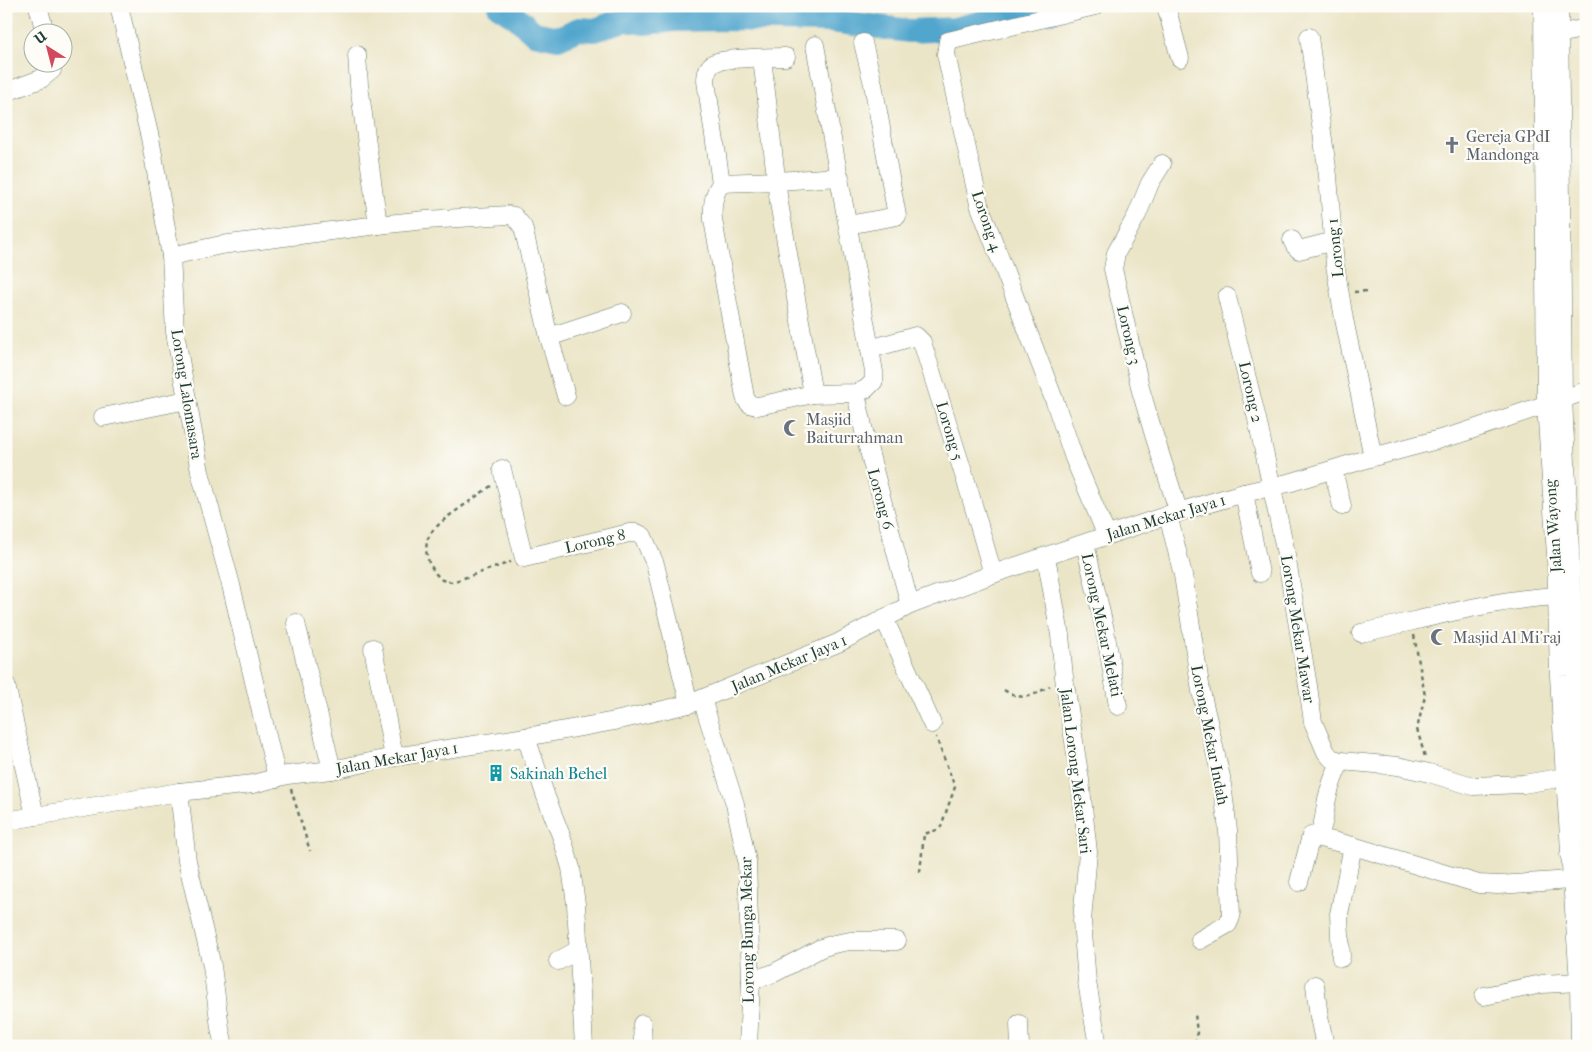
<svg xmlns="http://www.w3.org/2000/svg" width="1592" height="1052" viewBox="0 0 1592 1052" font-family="'IM FELL French Canon',serif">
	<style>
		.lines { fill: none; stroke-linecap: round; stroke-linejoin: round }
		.river { stroke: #51a6cd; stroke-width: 24 }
		.minor-casing { stroke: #667867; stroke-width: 19 }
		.path { stroke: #667867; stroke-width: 2.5; stroke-dasharray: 4 4; stroke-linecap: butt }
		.minor { stroke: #fff; stroke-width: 18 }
		.labels { text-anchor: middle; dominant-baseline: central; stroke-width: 4.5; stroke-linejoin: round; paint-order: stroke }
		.worship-label { font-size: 16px; fill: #5b616d; stroke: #fdfcf7; text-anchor: start }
		.street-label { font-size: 16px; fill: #1f3d34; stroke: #fdfcf7 }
		.culture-label { font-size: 16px; fill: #0d838f; stroke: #fdfcf7; text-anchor: start }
	</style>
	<rect width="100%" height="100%" fill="#fdfcf7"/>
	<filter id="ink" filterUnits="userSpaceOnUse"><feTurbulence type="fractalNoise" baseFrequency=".02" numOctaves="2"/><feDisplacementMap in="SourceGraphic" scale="10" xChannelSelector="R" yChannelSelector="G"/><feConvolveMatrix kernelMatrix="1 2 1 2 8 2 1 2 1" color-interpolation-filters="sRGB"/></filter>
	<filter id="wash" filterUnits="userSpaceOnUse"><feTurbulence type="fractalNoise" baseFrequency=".0096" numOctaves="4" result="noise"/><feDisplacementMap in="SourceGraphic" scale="20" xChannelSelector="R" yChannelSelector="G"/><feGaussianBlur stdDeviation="1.12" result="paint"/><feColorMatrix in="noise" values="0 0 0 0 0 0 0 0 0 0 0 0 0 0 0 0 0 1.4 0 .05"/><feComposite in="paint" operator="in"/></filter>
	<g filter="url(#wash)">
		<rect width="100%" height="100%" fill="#ebe5c7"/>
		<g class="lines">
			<path class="river" d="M 499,6 L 515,16 L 534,33 L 558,38 L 579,29 L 595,30 L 611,24 L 626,20 L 644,23 L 674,20 L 725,19 L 831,21 L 910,31 L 955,29 L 1007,16 L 1052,11"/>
		</g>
	</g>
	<g filter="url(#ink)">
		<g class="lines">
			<g class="minor-casing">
				<g id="minor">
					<path d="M 38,6 L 45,32"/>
					<path d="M 119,6 L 150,138 L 171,256 L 175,332 L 200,472 L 231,585 L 277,778"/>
					<path d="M 1095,6 L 948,41 L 946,54 L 979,204 L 1055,402 L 1074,458 L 1107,536"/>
					<path d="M 1166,6 L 1180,58"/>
					<path d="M 1543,6 L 1546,405 L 1556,555 L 1559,676 L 1565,777 L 1579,982 L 1580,1046"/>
					<path d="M 1559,6 L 1563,398 L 1575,657 L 1586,841"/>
					<path d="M 1559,34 L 1586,28"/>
					<path d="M 1309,37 L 1328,176 L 1335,265 L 1344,319 L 1373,457"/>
					<path d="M 357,55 L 359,85 L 378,225"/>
					<path d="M 786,57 C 773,57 722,58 714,63 C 707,67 706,74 706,81 L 721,183 C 713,195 712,206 713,220 L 745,397 C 748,404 750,405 758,406 L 813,394 L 856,393 L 866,389 L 874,381 L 874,372 L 870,349 L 815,45"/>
					<path d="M 762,58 L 779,203 L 813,394"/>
					<path d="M 6,92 L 41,79 L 52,70 L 51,62"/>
					<path d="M 1162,164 L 1150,183 L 1137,215 L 1116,253 L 1113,269 L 1141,391 L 1154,435 L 1179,513"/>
					<path d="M 721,183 L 777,181 L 840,177"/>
					<path d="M 848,225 L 897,216 L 873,84 L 863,43"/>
					<path d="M 1292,240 L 1295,246 L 1299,250 L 1334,241"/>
					<path d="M 171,256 L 221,245 L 378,225 L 426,220 L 509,215 L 514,216 L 523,227 L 549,337 L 566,396"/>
					<path d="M 1227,297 L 1257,419 L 1285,549 L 1308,686 L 1313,722 L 1326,752 L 1331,758 L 1341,761"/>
					<path d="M 549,337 L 622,313"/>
					<path d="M 870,349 L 916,336 L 922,342 L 970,494 L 993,574"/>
					<path d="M 856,393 L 865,436 L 910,605"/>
					<path d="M 103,417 L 187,400"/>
					<path d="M 502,469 L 524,558 L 629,533 L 637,533 L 643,536 L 655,564 L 689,704"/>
					<path d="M 1333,470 L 1342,506"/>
					<path d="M 1244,493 L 1260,573"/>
					<path d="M 1168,515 L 1183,575 L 1201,691 L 1221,777 L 1228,830 L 1231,917 L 1228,924 L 1200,940"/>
					<path d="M 1085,544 L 1105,630 L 1118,706"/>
					<path d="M 1046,556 L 1060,635 L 1064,677 L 1080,780 L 1088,852 L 1082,921 L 1087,982 L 1098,1046"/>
					<path d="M 884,618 L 932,724"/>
					<path d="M 296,623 L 332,770"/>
					<path d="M 1361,633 C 1426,619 1490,600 1557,596"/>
					<path d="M 373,648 L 394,757"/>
					<path d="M 6,685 L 35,816"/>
					<path d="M 702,699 L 735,804 L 747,861 L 751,981 L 748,1046"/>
					<path d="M 526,737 L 546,797 L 562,838 L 571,868 L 576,904 L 584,1046"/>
					<path d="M 179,792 L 187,861 L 212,966 L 220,1028 L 224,1046"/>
					<path d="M 6,821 L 179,792 L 253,784 L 287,775 L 332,770 L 394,757 L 526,737 L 615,721 L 689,704 L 838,643 L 910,605 L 993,574 L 1168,515 L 1244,493 L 1292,482 L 1373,457 L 1459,434 L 1586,391"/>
					<path d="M 1316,837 L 1353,846 L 1479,884 L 1498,885 L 1571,880"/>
					<path d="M 1569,855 L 1586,854"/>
					<path d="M 1299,882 L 1311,836 L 1316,837 C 1325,828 1324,812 1327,799 C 1330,786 1335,773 1341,761 L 1398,766 L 1429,773 L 1473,786 L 1523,784 L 1565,777"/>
					<path d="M 1341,958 L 1339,914 L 1353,846"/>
					<path d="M 558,961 L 578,950"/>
					<path d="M 751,981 L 774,973 L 821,948 L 834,944 L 850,941 L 897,941"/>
					<path d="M 1315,985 L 1319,1017 L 1325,1046"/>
					<path d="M 1484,996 L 1542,984 L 1579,982"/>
					<path d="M 642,1024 L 643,1046"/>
					<path d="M 1019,1024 L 1020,1046"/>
				</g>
			</g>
			<g class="path">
				<path d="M 1354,292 L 1367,291"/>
				<path d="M 491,486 L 446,518 L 433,530 L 427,540 L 426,551 L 429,563 L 436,574 L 442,580 L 452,582 L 511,562"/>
				<path d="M 1414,635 L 1425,696 L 1417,729 L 1425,757"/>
				<path d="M 1004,690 C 1023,702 1032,696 1050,686"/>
				<path d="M 291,789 L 310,851"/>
				<path d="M 920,872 L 924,834 L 940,829 L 955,787 L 936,737"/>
				<path d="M 1186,1046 L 1195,1041 L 1197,1034 L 1195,1013"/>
			</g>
			<use href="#minor" class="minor"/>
		</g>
	</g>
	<defs>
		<g id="church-bare" transform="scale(1.35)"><path d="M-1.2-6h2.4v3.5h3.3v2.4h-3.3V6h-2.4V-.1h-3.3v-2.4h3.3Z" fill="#6b7280" stroke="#fdfcf7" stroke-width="2.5" paint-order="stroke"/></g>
		<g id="mosque-bare" transform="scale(1.35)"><path d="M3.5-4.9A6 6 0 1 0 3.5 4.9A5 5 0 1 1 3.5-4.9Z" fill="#6b7280" stroke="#fdfcf7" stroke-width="2.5" paint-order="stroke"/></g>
		<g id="building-bare" transform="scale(1.35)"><path d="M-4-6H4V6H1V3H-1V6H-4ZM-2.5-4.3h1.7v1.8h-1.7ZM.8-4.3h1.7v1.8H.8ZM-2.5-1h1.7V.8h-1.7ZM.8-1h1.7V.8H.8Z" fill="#0f9aa8" stroke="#fdfcf7" stroke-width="2.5" paint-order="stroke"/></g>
	</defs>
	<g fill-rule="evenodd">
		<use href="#church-bare" x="1452" y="145"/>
		<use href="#mosque-bare" x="792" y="428"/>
		<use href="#mosque-bare" x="1439" y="637"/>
		<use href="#building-bare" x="496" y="773"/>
	</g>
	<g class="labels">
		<g class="worship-label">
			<text x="1466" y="136">Gereja GPdI<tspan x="1466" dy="18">Mandonga</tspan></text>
			<text x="806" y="419">Masjid<tspan x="806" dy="18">Baiturrahman</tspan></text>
			<text x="1453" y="637">Masjid Al Mi'raj</text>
		</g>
		<g class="street-label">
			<text transform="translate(987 221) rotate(71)">Lorong 4</text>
			<text transform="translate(1335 248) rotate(-96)">Lorong 1</text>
			<text transform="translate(1129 335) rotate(77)">Lorong 3</text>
			<text transform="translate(1251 392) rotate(77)">Lorong 2</text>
			<text transform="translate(187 394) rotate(81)">Lorong Lalomasara</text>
			<text transform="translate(950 431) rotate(73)">Lorong 5</text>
			<text transform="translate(881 499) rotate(75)">Lorong 6</text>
			<text transform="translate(1166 517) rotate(-17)">Jalan Mekar Jaya 1</text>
			<text transform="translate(1553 526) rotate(-94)">Jalan Wayong</text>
			<text transform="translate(595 541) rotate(-13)">Lorong 8</text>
			<text transform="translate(1102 625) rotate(78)">Lorong Mekar Melati</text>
			<text transform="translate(1298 629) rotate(81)">Lorong Mekar Mawar</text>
			<text transform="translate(789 663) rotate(-23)">Jalan Mekar Jaya 1</text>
			<text transform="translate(1210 735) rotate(79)">Lorong Mekar Indah</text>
			<text transform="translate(397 758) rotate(-10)">Jalan Mekar Jaya 1</text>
			<text transform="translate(1076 771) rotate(83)">Jalan Lorong Mekar Sari</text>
			<text transform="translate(747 930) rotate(-91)">Lorong Bunga Mekar</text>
		</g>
		<g class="culture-label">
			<text x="510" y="773">Sakinah Behel</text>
		</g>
	</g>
	<rect width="1592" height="1052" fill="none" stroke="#fdfcf7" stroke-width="25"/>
	<g transform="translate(48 48) rotate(324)"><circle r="24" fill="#fdfcf7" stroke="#a4b0a9"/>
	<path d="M0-4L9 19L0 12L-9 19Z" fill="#d1495b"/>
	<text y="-8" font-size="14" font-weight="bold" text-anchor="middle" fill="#1f3d34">U</text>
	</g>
</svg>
